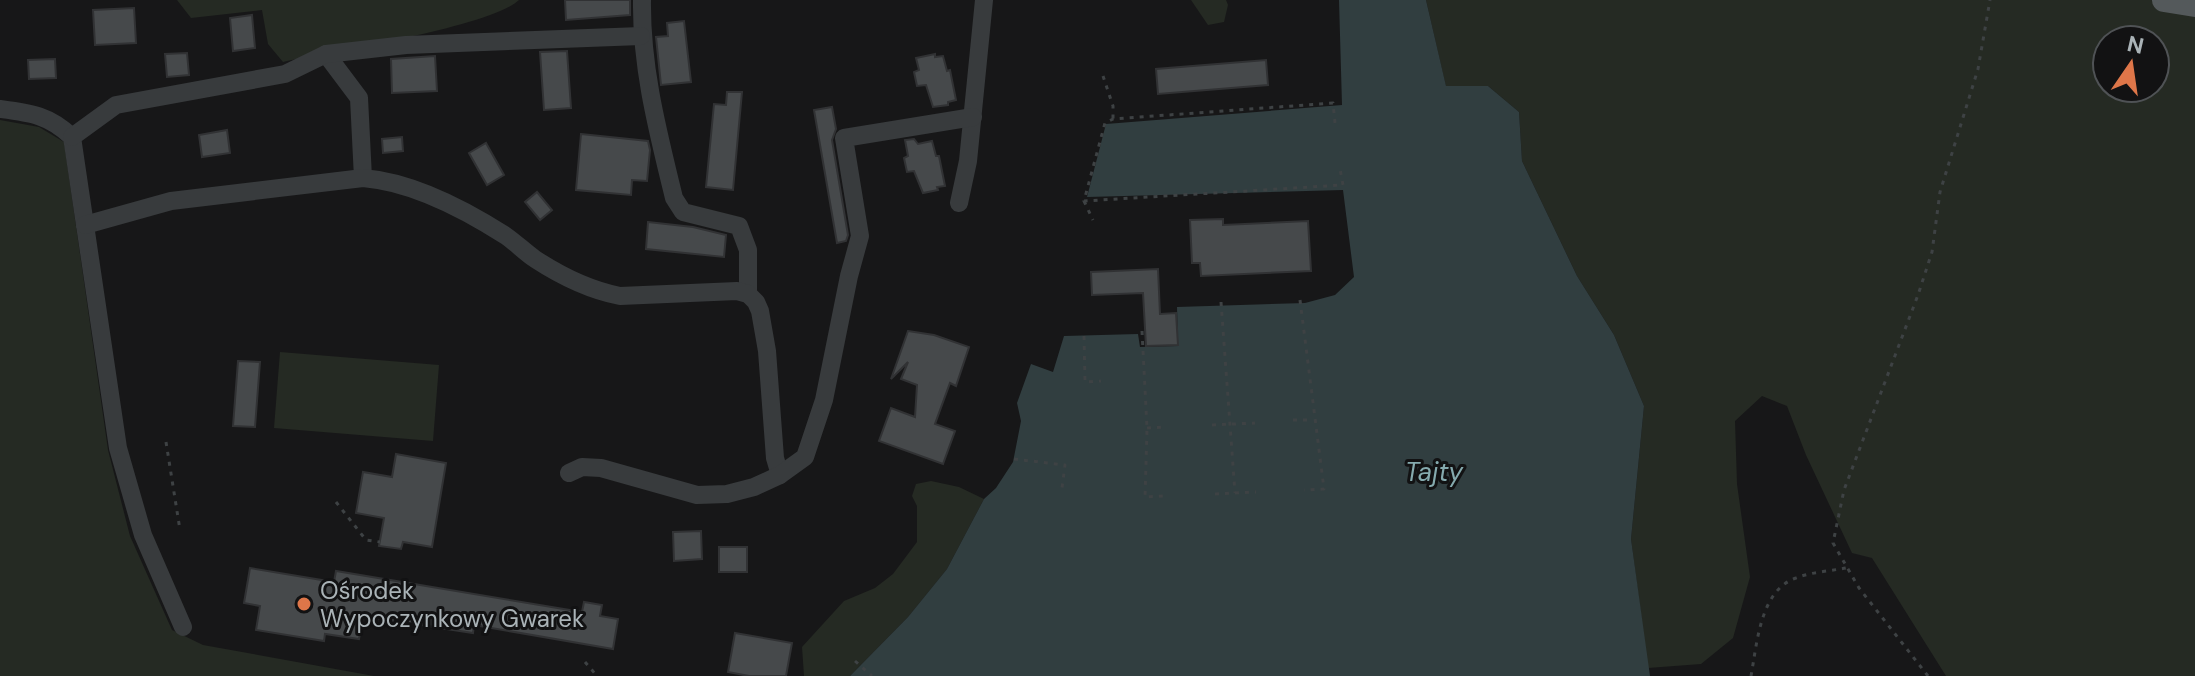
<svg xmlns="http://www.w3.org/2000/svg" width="2195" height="676" viewBox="0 0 2195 676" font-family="'DM Sans',sans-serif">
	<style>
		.green { fill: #252a23; fill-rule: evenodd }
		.water { fill: #313e40 }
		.building { fill: #46494b; stroke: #313234; stroke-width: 2 }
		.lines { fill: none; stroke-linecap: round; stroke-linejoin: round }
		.path { stroke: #3e4244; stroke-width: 3; stroke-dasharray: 4 6; stroke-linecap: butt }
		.minor { stroke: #383b3d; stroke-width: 18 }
		.major { stroke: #54595b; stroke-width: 24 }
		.poi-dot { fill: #de7649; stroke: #121213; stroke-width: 3 }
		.labels { text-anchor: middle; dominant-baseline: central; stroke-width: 6; stroke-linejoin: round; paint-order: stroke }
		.poi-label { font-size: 24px; fill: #aab3b7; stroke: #121213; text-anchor: start }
		.water-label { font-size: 26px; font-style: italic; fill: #85aaae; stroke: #121213 }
	</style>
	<rect width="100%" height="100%" fill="#171718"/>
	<g class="green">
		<path d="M 177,0 L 519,0 C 491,27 329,52 283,62 L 268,44 L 262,10 L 191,18 Z"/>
		<path d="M 1191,0 L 1226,0 L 1228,5 L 1224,22 L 1208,25 Z"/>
		<path d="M 1426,0 L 2195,0 L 2195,676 L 1946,676 L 1872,558 L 1852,553 L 1806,455 L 1787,406 L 1762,396 L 1735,421 L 1737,484 L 1750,577 L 1733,638 L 1701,664 L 1648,668 L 1631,539 L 1644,406 L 1614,335 L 1577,276 L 1522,161 L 1519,112 L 1488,86 L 1446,87 ZM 2107,40 L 2155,40 L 2155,88 L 2107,88 Z"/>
		<path d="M 0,120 L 39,127 L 64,142 L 108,450 L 130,536 L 172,630 L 203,645 L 374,676 L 0,676 Z"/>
		<path d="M 280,352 L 439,365 L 433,441 L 274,428 Z"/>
		<path d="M 931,481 L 959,487 L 984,499 L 947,569 L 908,617 L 850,676 L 804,676 L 802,647 L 844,601 L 875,588 L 893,574 L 917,542 L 917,506 L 912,496 L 916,484 Z"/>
	</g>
	<path class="water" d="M 1339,0 L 1426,0 L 1446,86 L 1488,86 L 1519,112 L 1522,161 L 1577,276 L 1614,335 L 1644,406 L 1631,539 L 1650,676 L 850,676 L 908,617 L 947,569 L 984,499 L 996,488 L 1013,462 L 1021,421 L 1017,403 L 1031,364 L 1053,372 L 1064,336 L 1138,334 L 1140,347 L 1178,346 L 1177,307 L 1305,303 L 1335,295 L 1354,277 L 1343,190 L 1087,197 L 1106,124 L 1342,105 Z"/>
	<g class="building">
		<path d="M 565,0 L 630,0 L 630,15 L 566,20 Z"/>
		<path d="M 134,8 L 136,43 L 95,45 L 93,10 Z"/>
		<path d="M 252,15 L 255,48 L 233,51 L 230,18 Z"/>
		<path d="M 684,21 L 691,82 L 661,85 L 656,37 L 668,36 L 667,23 Z"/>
		<path d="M 567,51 L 571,108 L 544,110 L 540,52 Z"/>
		<path d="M 187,53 L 189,75 L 167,77 L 165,54 Z"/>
		<path d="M 935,54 L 935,57 L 943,56 L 947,71 L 950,70 L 956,100 L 948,102 L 948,105 L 933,107 L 926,85 L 917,86 L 914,72 L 919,70 L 916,58 Z"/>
		<path d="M 435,56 L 437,91 L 392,93 L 391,59 Z"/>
		<path d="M 55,59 L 56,78 L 29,79 L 28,60 Z"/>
		<path d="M 1266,60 L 1268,85 L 1158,94 L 1156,69 Z"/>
		<path d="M 727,92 L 742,92 L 733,190 L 706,187 L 714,104 L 726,105 Z"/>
		<path d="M 832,107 L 836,129 L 832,140 L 848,235 L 846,241 L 837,243 L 814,110 Z"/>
		<path d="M 227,130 L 230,153 L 202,157 L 199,135 Z"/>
		<path d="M 581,134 L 648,141 L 650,150 L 647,181 L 632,180 L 631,195 L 576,190 Z"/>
		<path d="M 402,137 L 403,151 L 383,153 L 382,139 Z"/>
		<path d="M 914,139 L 918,144 L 932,141 L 936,156 L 939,156 L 945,186 L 937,187 L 938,190 L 923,193 L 914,171 L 907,172 L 904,158 L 908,156 L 905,140 Z"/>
		<path d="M 486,143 L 504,175 L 487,185 L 469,153 Z"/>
		<path d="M 537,192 L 552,210 L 540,220 L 525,202 Z"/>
		<path d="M 1223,219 L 1223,225 L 1308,221 L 1311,271 L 1201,276 L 1200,263 L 1192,263 L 1190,220 Z"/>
		<path d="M 648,222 L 693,227 L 726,235 L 724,257 L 646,249 Z"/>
		<path d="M 1158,269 L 1160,314 L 1176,313 L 1178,345 L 1146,346 L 1143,293 L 1092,295 L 1091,272 Z"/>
		<path d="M 908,331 L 934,335 L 969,347 L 956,386 L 950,383 L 935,424 L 955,431 L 943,464 L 879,441 L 891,408 L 915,417 L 917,385 L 901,379 L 908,362 L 891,379 Z"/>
		<path d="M 238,361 L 260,362 L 255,427 L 233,426 Z"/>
		<path d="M 396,454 L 446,463 L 432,547 L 403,542 L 401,549 L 379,546 L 384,518 L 356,513 L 363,472 L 392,477 Z"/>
		<path d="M 701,531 L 702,559 L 674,561 L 673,532 Z"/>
		<rect x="719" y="547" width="28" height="25"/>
		<path d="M 250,568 L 334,582 L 336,571 L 582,612 L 584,602 L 602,605 L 600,616 L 618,619 L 613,649 L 474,625 L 473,633 L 363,616 L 359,639 L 325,634 L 324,641 L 256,630 L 260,606 L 244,603 Z"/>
		<path d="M 735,633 L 792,643 L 786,676 L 749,676 L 728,672 Z"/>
	</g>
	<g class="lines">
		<g class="path">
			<path d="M 1103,76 L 1113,106 L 1113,119"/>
			<path d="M 1335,123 L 1333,103 L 1113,119 L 1105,123 L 1084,201 L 1343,185 L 1340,169"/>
			<path d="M 1084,201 L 1093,220"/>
			<path d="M 1300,300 L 1324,489 L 1304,490"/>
			<path d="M 1221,302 L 1235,493"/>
			<path d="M 1142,331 L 1147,428 L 1145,497 L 1165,496"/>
			<path d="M 1084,336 L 1085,382 L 1101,381"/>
			<path d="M 1293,420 L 1313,420"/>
			<path d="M 1212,425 L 1255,423"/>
			<path d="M 1147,428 L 1166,427"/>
			<path d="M 166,442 L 180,530"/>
			<path d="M 1014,459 L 1065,465 L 1062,488"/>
			<path d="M 1215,494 L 1256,492"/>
			<path d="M 336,502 L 366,540 L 380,542"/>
			<path d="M 855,661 L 872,676"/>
			<path d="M 585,662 L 597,676"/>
			<path d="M 1751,676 C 1757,644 1760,590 1796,578 C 1811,572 1830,571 1846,568"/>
			<path d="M 1928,676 L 1859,588 L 1833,543 L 1844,490 L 1918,295 L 1932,252 L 1940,192 L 1978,69 L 1990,0"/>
		</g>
		<g class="minor">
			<path d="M 642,0 C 641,68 658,132 674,198 L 683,212 L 739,226 L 748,250 L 748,294"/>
			<path d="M 326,54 L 359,98 L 363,178"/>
			<path d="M 0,109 C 31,113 49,115 72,137 L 118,448 L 143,535 L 183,627"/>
			<path d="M 72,137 L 116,105 L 285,74 L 326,54 L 406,45 L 641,36"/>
			<path d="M 959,203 L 968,161 L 984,0"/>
			<path d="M 85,225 L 171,201 L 363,178 C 413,182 464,209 506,236 C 516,243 525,252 535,259 C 561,276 589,290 620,296 L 737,291 L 748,294 L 756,302 L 760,311 L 767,351 L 775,458 L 780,475"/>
			<path d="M 569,473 L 582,467 L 601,468 L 697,495 L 727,494 L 754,487 L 780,475 L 805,457 L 824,400 L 849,276 L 860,236 L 844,138 L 973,117"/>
		</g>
		<path class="major" d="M 2164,0 L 2195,5"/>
	</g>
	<circle class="poi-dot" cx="304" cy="604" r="8"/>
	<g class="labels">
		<g class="poi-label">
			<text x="320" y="590">Ośrodek<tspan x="320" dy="28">Wypoczynkowy Gwarek</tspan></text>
		</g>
		<g class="water-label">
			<text x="1434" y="472">Tajty</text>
		</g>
	</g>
	<g transform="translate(2131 64) rotate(13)"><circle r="38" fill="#121213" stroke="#4f5255" stroke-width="2"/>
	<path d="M0-6L14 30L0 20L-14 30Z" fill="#de7649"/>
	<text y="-12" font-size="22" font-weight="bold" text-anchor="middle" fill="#aab3b7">N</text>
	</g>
</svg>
